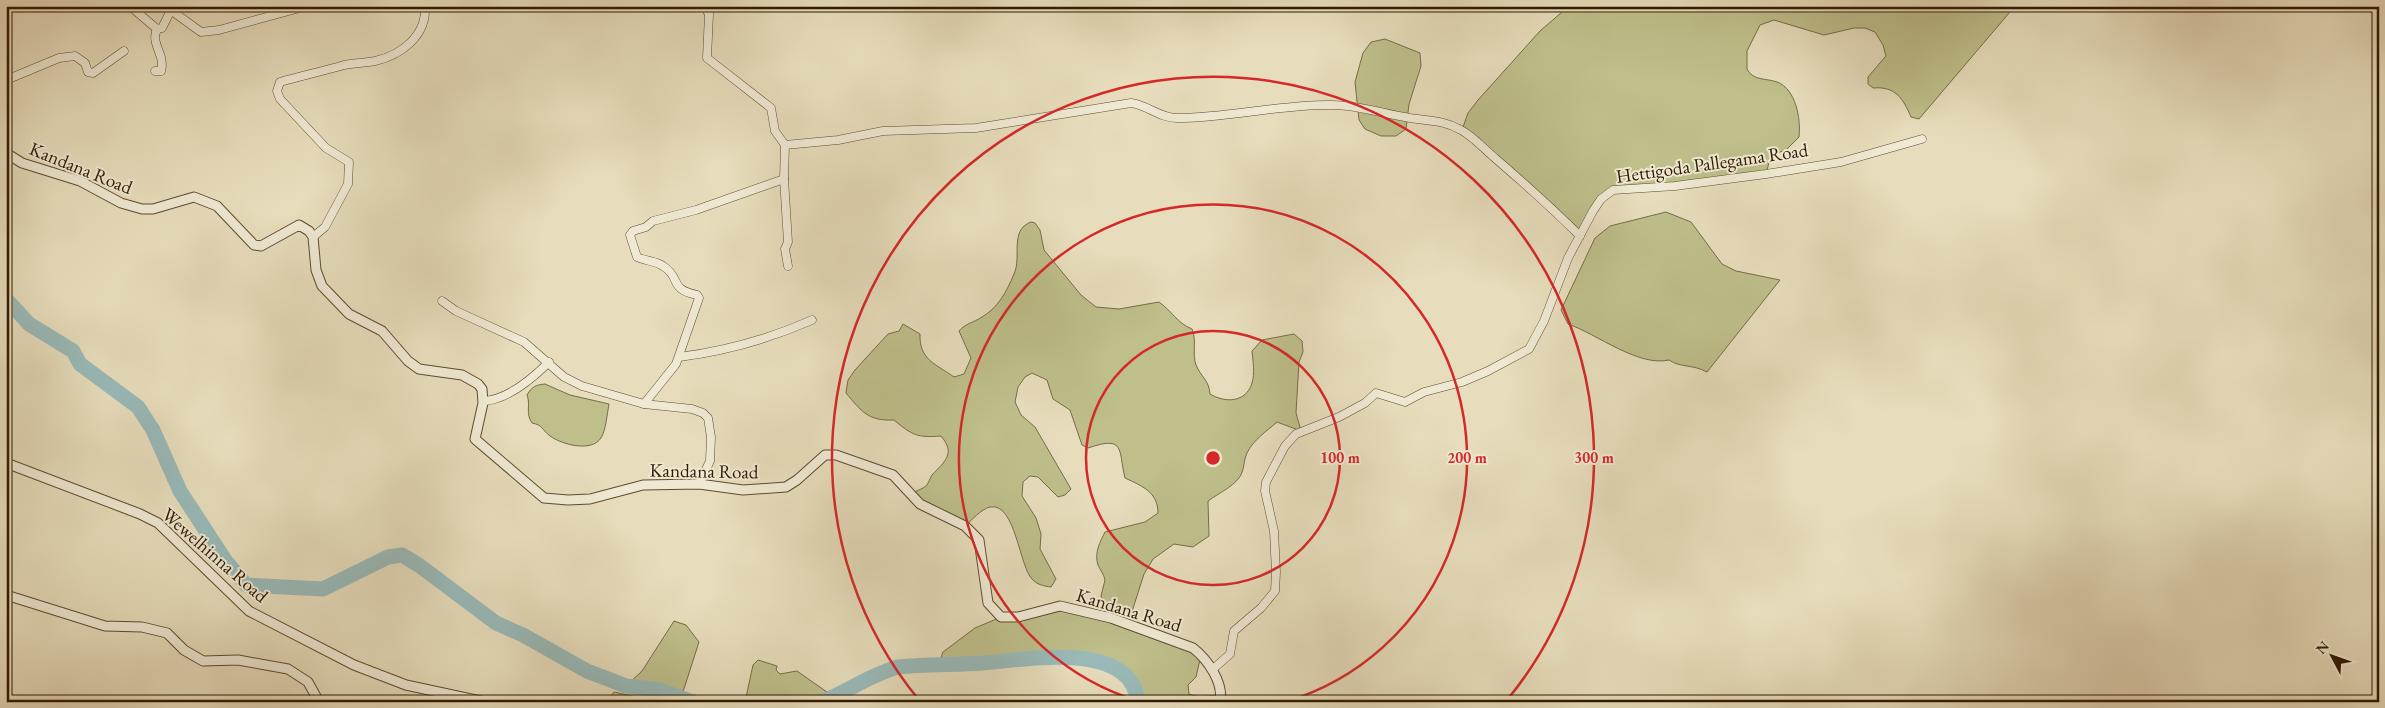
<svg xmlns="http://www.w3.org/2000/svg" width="2385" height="708" viewBox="0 0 2385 708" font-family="'EB Garamond',serif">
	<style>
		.green { fill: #bebf8b; stroke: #776c46 }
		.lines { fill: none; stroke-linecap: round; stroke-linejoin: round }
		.river { stroke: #99bab9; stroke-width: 15 }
		.minor-casing { stroke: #5e4b2f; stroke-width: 9 }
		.tertiary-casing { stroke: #5e4b2f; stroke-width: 11 }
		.minor { stroke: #efe9d3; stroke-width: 8 }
		.tertiary { stroke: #efe9d3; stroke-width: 9 }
		.ring { fill: none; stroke: #d62828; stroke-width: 2.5 }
		.labels { text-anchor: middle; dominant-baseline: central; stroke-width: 4; stroke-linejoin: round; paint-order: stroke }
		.street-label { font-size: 19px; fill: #301a00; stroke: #efe9d3 }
		.centre { fill: #d62828; stroke: #efe9d3; stroke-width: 2.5 }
		.ring-label { font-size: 15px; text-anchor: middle; font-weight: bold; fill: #d62828; stroke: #efe9d3; stroke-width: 4; stroke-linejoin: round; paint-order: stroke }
	</style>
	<rect width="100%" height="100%" fill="#e7ddbc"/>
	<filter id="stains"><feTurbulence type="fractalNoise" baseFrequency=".004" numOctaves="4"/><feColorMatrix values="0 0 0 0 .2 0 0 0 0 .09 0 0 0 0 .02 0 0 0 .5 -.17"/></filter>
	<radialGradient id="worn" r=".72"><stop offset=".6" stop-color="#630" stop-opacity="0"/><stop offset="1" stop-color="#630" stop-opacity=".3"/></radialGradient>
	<g class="green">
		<path d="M 1569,6 L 2015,6 L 1919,119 L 1911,117 C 1903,98 1895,86 1873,88 L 1868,84 L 1868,77 L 1886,56 L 1883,45 L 1875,32 L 1865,28 L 1854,28 L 1824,35 L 1774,20 L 1760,25 L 1747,51 L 1747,69 C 1753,81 1766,78 1777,82 C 1796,89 1801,119 1799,137 L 1786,150 L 1771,155 L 1766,174 L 1613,190 L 1601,199 L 1580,236 L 1462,130 L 1468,113 L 1478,100 L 1540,31 Z"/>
		<path d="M 1385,39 L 1420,53 L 1421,66 L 1409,104 L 1406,129 L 1396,136 L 1381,136 L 1365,129 L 1359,120 L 1355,82 L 1363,53 L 1371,42 Z"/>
		<path d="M 1666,212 L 1691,222 L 1722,264 L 1736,271 L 1780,280 L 1707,372 C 1692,364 1681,368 1669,360 C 1638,367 1597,334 1568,324 L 1561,310 L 1595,238 L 1610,226 Z"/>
		<path d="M 1031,222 L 1035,223 L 1040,230 L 1044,250 L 1081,295 L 1096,307 L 1119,309 L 1159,302 C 1172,311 1177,323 1192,329 C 1197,341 1192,354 1196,365 C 1201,377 1209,380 1210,394 C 1225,403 1246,403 1252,383 C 1255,374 1253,361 1252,351 L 1262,340 L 1294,334 L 1302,341 L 1303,352 L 1299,362 L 1296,413 L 1301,431 L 1277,422 C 1267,431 1253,440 1247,453 C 1243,461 1245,470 1239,478 C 1231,488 1219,493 1208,501 L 1209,536 L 1193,547 L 1174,544 L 1153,559 L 1144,574 L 1128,624 L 1201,655 L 1196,677 L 1188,685 L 1189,694 C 1201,699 1209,694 1221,696 L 1220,702 L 1138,702 C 1130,638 1023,660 981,663 C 967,664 953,663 939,663 L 943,652 L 975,628 L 1001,617 L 1060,606 L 1110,617 L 1101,596 L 1105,580 C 1104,574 1100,570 1098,565 C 1094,553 1100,542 1105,532 L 1145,522 L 1158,513 C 1158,492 1142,486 1125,478 C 1118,450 1126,435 1088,448 L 1082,445 L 1070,410 L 1053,399 L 1047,380 L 1032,373 L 1025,377 L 1018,387 L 1015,402 L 1021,415 L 1035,427 L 1071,489 L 1065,495 L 1058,497 L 1038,477 L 1030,476 L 1023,482 L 1022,496 L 1036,518 L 1041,534 L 1040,549 L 1056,579 L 1051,587 C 1044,586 1038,585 1033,580 C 1019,568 1016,502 990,507 C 981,509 971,521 965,526 L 909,494 C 914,492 923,489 927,485 C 929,482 930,478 932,475 C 945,461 956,454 941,436 C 917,438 912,435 894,420 C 868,421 862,412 846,393 L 848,380 L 855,370 L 888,334 L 899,331 L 903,324 L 920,334 C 919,360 936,364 954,377 L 964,374 L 971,358 L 959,331 C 966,323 973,323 982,317 C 998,308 1007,291 1014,274 C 1022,257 1009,230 1031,222 Z"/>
		<path d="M 545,384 L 570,395 L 609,404 C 607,414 606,430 601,438 C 591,453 561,444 550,436 C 542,430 543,425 532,423 C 525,413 531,405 527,395 C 532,386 536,385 545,384 Z"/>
		<path d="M 674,621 L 686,625 L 699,642 L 681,698 L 660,690 L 626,686 L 642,671 Z"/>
		<path d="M 758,660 L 777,666 L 776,670 L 780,674 L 797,671 L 834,697 L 822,702 L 745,702 L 753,665 Z"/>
		<path d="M 614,692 L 660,702 L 606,702 Z"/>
	</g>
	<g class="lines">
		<g class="river">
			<path d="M 6,299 L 29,324 L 73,351 L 80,364 L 138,407 L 153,430 L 180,491 L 225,560 L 246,585 L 323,589 L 388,557 L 402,555 L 420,566 L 496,623 L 523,635 L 587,671 L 626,686 L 660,690 L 693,702"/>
			<path d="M 784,702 L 788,702"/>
			<path d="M 822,702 C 848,691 872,674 898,667 C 926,664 955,665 983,663 C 1024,660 1131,639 1138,702"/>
		</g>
		<g class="minor-casing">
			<g id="minor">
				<path d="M 130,6 L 157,29 L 162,28 L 173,6"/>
				<path d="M 704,6 L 709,14 L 707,58 L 771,108 L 775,131 L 785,145 L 784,179 L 788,242 L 785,249 L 788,266"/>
				<path d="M 172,11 L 201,32 L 219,30 L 307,6"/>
				<path d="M 155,71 L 161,71 C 166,54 150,45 157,29"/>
				<path d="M 6,80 L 59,58 L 75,56 L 85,63 L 88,72 L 93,73 L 124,51"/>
				<path d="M 785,145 L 838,140 L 883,131 L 976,128 L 1131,103 C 1148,105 1159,118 1177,118 C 1229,118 1280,104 1332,105 C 1359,105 1384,114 1410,118 C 1429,121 1444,120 1461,130 C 1474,137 1485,150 1496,159 C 1525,184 1553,209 1580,236"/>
				<path d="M 313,237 L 325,227 L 348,184 L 349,162 L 326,148 L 280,99 L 277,91 L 280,82 C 302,76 323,71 344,65 C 354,63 365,63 375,61 C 402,55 427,35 425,6"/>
				<path d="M 442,301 L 456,311 L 524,342 L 564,377 L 582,386 L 644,404 L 692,409 L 703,413 L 708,418 L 711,437 L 710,461 L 699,484"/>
				<path d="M 679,357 C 726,351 769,339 812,320"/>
				<path d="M 483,401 C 507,400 533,378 549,362"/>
				<path d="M 644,404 L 676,364 L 699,298 L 697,295 C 668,289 682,278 663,266 C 656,261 645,261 637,257 L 630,235 L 633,231 L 646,227 L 653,221 L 696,210 L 784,179"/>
				<path d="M 1212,670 L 1230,654 L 1234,631 L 1261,608 L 1275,591 L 1276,572 L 1274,531 L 1265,491 L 1266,482 L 1285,446 L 1296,434 L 1339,417 L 1365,403 L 1376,393 L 1405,402 L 1424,392 L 1462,382 L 1488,371 L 1529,349 L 1544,321 L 1568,258 L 1593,211 L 1601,199 L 1613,190 L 1675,186 L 1766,174 L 1841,162 L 1922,139"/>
			</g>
		</g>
		<g class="tertiary-casing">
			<g id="tertiary">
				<path d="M 6,153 L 22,163 L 80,181 L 121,203 L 142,209 L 153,209 L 194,197 L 217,206 L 254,245 L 261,246 L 299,225 L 309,231 L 313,237 L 316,270 L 322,286 L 349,314 L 382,331 L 408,361 L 419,369 L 462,375 L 478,384 L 482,389 L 483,403 L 475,439 L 544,498 L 568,500 L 590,499 L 643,485 L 699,484 L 743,490 L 786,487 L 797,480 L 825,455 L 836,455 L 893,475 L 920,504 L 965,526 L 979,540 L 988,603 L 1001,617 L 1018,617 L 1060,606 L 1111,618 L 1193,648 C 1207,659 1224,682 1220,702"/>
				<path d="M 6,463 L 140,514 L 158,523 L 249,611 L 354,665 L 406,685 L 485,702"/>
				<path d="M 6,595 L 105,626 L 142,627 L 167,633 L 184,650 L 203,661 L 238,660 L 288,669 L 308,682 L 319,702"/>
			</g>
		</g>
		<use href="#minor" class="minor"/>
		<use href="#tertiary" class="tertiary"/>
	</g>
	<g class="ring">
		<circle cx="1213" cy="458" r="127"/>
		<path d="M1141 702A254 254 0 1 1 1285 702"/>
		<path d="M919 700A381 381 0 1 1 1507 700"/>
	</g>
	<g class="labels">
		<g class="street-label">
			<text transform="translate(1712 163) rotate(-8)">Hettigoda Pallegama Road</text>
			<text transform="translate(81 168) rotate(22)">Kandana Road</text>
			<text transform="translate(704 471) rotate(1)">Kandana Road</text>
			<text transform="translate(215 555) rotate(41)">Wewelhinna Road</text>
			<text transform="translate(1129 610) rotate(17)">Kandana Road</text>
		</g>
	</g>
	<circle cx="1213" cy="458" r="8" class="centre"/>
	<g class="ring-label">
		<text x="1340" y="463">100 m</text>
		<text x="1467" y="463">200 m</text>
		<text x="1594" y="463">300 m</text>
	</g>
	<rect width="2385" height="708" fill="none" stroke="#e7ddbc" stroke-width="25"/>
	<rect x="8" y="8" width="2370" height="693" fill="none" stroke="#301a00" stroke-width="2.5"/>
	<rect x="12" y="12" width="2360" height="683" fill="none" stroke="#301a00"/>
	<g transform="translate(2332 656) rotate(311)" stroke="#efe9d3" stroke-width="4" paint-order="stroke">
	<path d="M0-4L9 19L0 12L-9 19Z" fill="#301a00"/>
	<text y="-8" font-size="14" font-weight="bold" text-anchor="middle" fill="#301a00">N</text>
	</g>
	<rect width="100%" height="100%" filter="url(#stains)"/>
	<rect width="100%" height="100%" fill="url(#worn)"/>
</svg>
